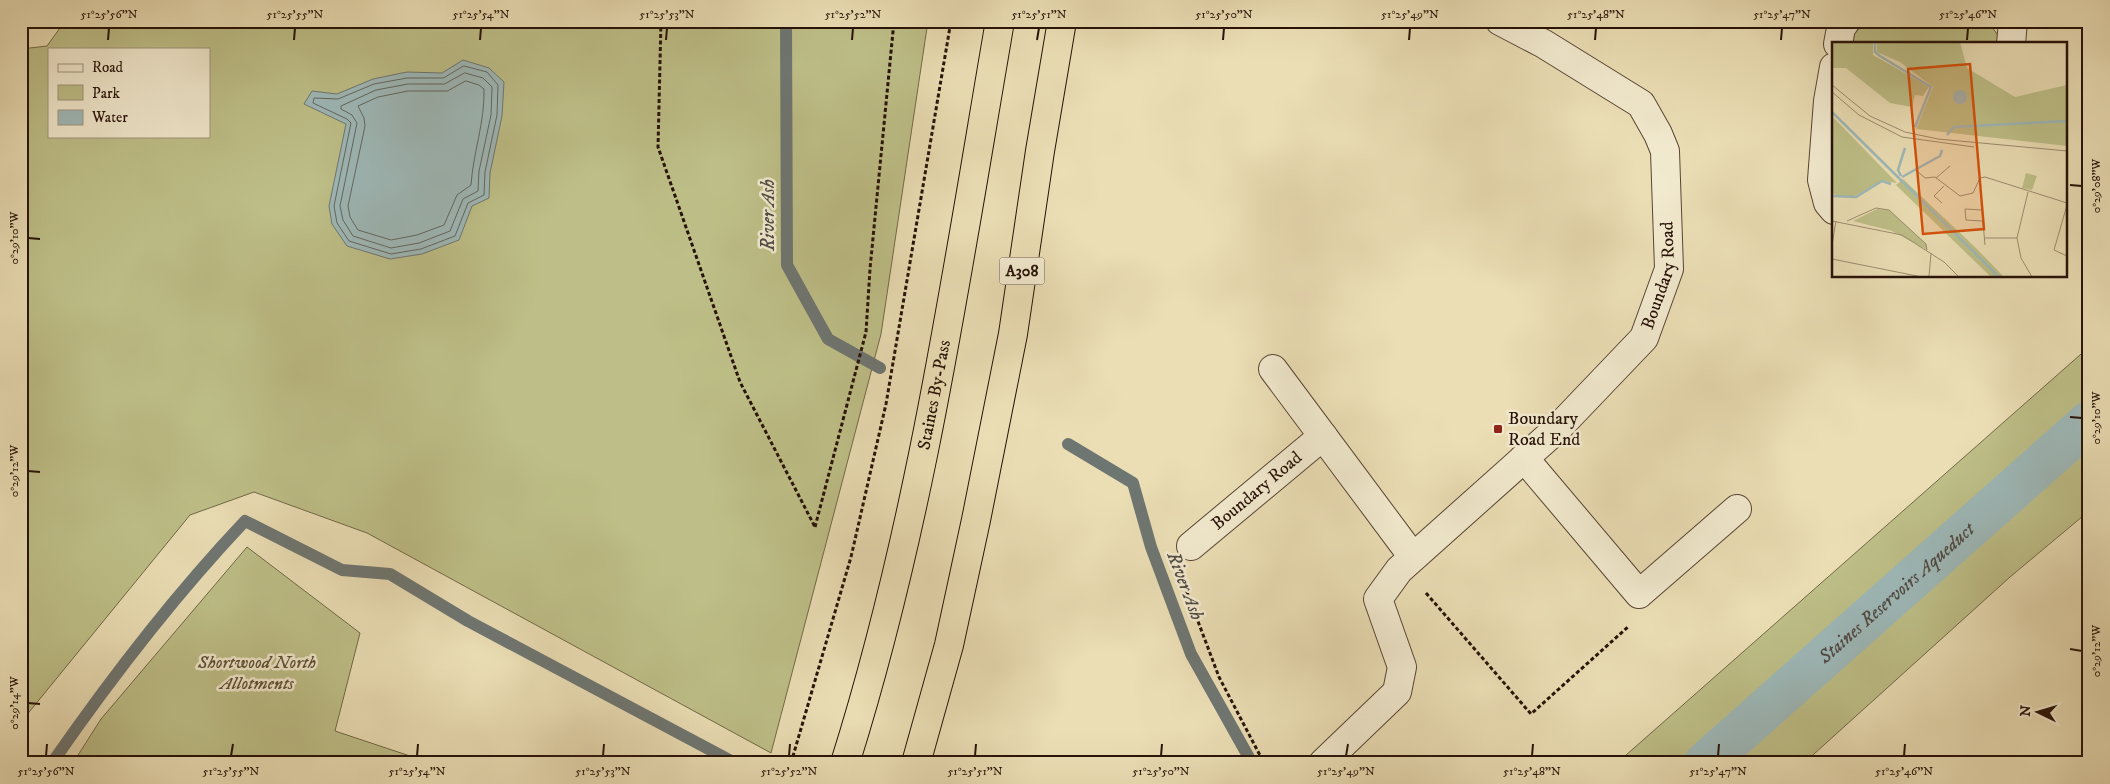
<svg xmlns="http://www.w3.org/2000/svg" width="2110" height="784" viewBox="0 0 2110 784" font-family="'IM FELL DW Pica',serif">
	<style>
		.green { fill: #bebf88; stroke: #726848; fill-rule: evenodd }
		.water { fill: #9eb9b9; stroke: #6e7672 }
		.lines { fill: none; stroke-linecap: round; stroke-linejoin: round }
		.shore { stroke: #626660; stroke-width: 1 }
		.stream { stroke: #6e7672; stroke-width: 12 }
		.canal { stroke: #9eb9b9; stroke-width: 42 }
		.minor-casing { stroke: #584533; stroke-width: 30 }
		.highway-casing { stroke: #271208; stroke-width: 30 }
		.path { stroke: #271208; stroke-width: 3; stroke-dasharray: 4 2.5; stroke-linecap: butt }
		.minor { stroke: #f2eacf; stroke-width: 28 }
		.highway { stroke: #ebdeb5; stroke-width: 28 }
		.ticks { fill: none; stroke: #271208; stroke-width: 2 }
		.poi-dot { fill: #8f2418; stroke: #f2eacf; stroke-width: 2 }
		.labels { text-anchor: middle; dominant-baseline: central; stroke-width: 5; stroke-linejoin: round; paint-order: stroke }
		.shield { fill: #f2eacf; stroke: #645344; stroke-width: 1 }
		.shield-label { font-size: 16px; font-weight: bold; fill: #271208 }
		.street-label { font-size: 18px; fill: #271208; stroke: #f2eacf }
		.poi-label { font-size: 18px; fill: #271208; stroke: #f2eacf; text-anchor: start }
		.park-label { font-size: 18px; font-style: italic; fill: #5c4f35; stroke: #f2eacf }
		.water-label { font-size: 19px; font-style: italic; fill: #514c46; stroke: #f2eacf }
		.inset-river { fill: none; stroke: #9eb9b9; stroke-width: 2.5 }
		.inset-road { fill: none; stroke: #9d8c70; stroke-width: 1 }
		.view { fill: #d5520c; fill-opacity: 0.15; stroke: #d5520c; stroke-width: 2.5 }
		.inset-edge { fill: none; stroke: #271208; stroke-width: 2.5 }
		.neatline { fill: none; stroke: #271208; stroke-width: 2 }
		.ticks-label { font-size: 12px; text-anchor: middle; fill: #271208 }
	</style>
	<rect width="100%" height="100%" fill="#ebdeb5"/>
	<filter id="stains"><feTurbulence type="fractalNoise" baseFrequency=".004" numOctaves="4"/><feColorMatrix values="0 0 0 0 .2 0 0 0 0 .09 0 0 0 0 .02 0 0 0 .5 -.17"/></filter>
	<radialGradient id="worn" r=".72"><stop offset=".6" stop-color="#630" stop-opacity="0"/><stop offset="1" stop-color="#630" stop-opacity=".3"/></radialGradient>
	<g class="green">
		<path d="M 65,21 L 928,21 L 881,334 L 771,753 L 367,533 L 254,492 L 190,515 L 21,722 L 21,49 L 47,46 ZM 49,49 L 209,49 L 209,136 L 49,136 Z"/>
		<path d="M 1866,21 L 1988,21 L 1999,37 L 2000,44 L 1850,44 L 1854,34 Z"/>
		<path d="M 2089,347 L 2089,511 L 2010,577 L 1804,763 L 1617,763 Z"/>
		<path d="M 247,547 L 360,633 L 335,731 L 431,763 L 73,763 L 101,719 Z"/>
	</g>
	<path class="water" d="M 463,60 L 489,68 L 504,82 L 502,116 L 490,173 L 489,198 L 472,206 L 459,240 L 422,254 L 390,259 L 347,246 L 332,224 L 329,206 L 346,124 L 304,104 L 312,91 L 337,94 L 373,79 L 407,72 L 442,73 Z"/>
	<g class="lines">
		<g class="shore">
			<path d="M 464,66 L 487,72 L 498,85 L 497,115 L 485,172 L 484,195 L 468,203 L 455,236 L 421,249 L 391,254 L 349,241 L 337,223 L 334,206 L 351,123 L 347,119 L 313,103 L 314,98 L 338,99 L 374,84 L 407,78 L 443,78 Z"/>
			<path d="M 465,73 L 483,78 L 492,87 L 491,115 L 479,171 L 478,191 L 463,199 L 450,231 L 419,243 L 391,248 L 353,236 L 343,220 L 340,206 L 357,123 L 352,115 L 341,109 L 341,106 L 376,90 L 408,84 L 444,84 Z"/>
			<path d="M 466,81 L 479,85 L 484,89 C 485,122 473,153 471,185 L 457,195 L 444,225 L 417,235 L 391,240 L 358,230 L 350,217 L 348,206 L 365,126 L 364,118 L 358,106 L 378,97 L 408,91 L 447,91 Z"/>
		</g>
		<g class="stream">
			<path d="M 786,21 L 787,265 L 828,339 L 880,368"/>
			<path d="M 1068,444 L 1133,483 L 1151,547 L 1191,654 L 1252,763"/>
			<path d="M 52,763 C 111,678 174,596 245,521 L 342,570 L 390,574 L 468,621 L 735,763"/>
		</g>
		<path class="canal" id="s1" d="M 1705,763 L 2089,422"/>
		<g class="minor-casing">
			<g id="minor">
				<path d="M 1838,44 L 1841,28 L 1846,21"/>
				<path d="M 2011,44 L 2013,21"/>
				<path d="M 1834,67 L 1828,101 L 1822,180 L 1828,203 L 1834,210"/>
				<path d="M 1273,369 L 1413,557"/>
				<path d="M 1524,458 L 1639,594 L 1737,509"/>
				<path id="s2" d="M 1191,546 L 1323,436"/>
				<path id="s3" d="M 1323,763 L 1397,692 L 1402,667 L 1378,599 L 1399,570 L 1558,428 L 1644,338 L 1669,269 L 1665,151 L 1658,134 L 1641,104 L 1544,44 L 1500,21"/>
			</g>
		</g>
		<g class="highway-casing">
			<g id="highway">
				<path id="s4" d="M 845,763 C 921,522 957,270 1000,21"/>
				<path d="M 916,763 L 949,645 L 976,520 L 1013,334 L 1040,151 L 1062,21"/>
			</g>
		</g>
		<g class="path">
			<path d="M 661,21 L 658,147 L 740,382 L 815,527"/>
			<path d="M 815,527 L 866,332 L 870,269 L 894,21"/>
			<path d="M 1182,579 L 1219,677 L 1264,763"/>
			<path d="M 1426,593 L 1531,714 L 1629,626"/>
			<path d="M 791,763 L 851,557 L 886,404 L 951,21"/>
		</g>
		<use href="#minor" class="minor"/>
		<use href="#highway" class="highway"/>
	</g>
	<path class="ticks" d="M 108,40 L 109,28M 294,40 L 295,28M 480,40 L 481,28M 666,40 L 667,28M 852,40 L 853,28M 1037,40 L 1039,28M 1223,40 L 1224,28M 1409,40 L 1410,28M 1595,40 L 1596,28M 1781,40 L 1782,28M 1967,40 L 1968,28M 2070,185 L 2082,186M 28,238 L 40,239M 2070,417 L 2082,418M 28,471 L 40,472M 2070,649 L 2082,651M 28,703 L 40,704M 46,756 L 47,744M 231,756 L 233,744M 417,756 L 418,744M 603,756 L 604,744M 789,756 L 790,744M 975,756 L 976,744M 1161,756 L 1162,744M 1346,756 L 1348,744M 1532,756 L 1533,744M 1718,756 L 1719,744M 1904,756 L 1905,744"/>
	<rect class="poi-dot" x="1493" y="424" width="10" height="10" rx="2.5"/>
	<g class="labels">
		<rect class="shield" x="999.5" y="257.5" width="45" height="27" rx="4"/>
		<g class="shield-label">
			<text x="1022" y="271">A308</text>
		</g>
		<g class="street-label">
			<text stroke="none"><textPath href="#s3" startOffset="639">Boundary Road</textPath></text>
			<text stroke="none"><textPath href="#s4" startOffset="379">Staines By-Pass</textPath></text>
			<text stroke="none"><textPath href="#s2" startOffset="86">Boundary Road</textPath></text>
		</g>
		<g class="poi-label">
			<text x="1508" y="419">Boundary<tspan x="1508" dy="21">Road End</tspan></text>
		</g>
		<g class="park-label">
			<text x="257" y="663">Shortwood North<tspan x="257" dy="21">Allotments</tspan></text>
		</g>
		<g class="water-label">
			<text transform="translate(768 215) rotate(-90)">River Ash</text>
			<text transform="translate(1185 586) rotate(69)">River Ash</text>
			<text stroke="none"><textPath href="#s1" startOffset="256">Staines Reservoirs Aqueduct</textPath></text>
		</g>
	</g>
	<g transform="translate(1832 42)">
		<rect width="235" height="235" fill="#ebdeb5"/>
		<path d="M 0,0 L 41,0 L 41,13 L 97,45 L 91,54 L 83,53 L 80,65 L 58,61 L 14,26 L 0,26 ZM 45,0 L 128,0 L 135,26 L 183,55 L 235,43 L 235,104 L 84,87 L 101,45 L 68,20 L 45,10 ZM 0,74 L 65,141 L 50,139 L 19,156 L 0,152 ZM 194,131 L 205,134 L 200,148 L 190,146 ZM 71,137 L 144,206 L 172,235 L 159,235 L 67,146 L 64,143 ZM 45,167 L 57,168 L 94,202 L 95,208 L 60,189 L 21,179 Z" fill="#bebf88"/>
		<path d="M121 55a7 7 0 1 1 14 0a7 7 0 1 1-14 0Z" fill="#9eb9b9"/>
		<path class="inset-river" d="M 43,0 L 43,10 L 48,14 L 99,45 L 83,85M 0,70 L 167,235M 115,93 L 122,85 L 235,79M 69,134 L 66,128 L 73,106M 70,135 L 108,114 L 110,108M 0,154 L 24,155 L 50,139 L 59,142"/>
		<path class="inset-road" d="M 0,43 L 38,74 L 73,90 L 106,97 L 235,109M 0,50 L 27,73 L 70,95 L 142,105M 85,129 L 93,136 L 103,135 L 128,154 L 141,151 L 148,136 L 153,135 L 235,161M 104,136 L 118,124M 196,150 L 185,196 L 189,216 L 200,235M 110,161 L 102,154 L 112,144M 235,163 L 222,208 L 235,214M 0,179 L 70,193 L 112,220 L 127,235M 15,179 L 44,166 L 57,168 L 94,202 L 95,208M 150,179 L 134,178 L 133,167 L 150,168 L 153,203M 152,196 L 185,196M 0,203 L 4,179M 0,217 L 90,235M 97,235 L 99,211"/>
		<path class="view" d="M 138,22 L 152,187 L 91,192 L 76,27 Z"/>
		<rect width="235" height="235" class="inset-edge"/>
	</g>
	<rect width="2110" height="784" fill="none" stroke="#ebdeb5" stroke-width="55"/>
	<rect x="48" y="48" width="162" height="90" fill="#f2eacf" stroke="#a1947f"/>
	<rect x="58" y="64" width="25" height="8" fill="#f2eacf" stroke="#a1947f"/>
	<text x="92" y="72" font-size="15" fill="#271208">Road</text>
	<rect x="58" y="85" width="25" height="15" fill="#bebf88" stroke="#a1947f"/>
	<text x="92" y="98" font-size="15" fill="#271208">Park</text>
	<rect x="58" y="110" width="25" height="15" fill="#9eb9b9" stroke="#a1947f"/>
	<text x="92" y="122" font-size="15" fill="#271208">Water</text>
	<g transform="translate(2038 712) rotate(275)" stroke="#f2eacf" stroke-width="4" paint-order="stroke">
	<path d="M0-4L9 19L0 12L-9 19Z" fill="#271208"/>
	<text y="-8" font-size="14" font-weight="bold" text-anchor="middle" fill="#271208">N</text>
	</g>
	<rect x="28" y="28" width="2054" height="728" class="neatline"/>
	<g class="ticks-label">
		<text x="109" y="18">51°25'56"N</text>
		<text x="295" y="18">51°25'55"N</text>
		<text x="481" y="18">51°25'54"N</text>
		<text x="667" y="18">51°25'53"N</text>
		<text x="853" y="18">51°25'52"N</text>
		<text x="1039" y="18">51°25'51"N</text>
		<text x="1224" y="18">51°25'50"N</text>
		<text x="1410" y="18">51°25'49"N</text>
		<text x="1596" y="18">51°25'48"N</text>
		<text x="1782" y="18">51°25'47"N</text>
		<text x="1968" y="18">51°25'46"N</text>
		<text transform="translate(2096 186) rotate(-90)" y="4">0°29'08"W</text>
		<text transform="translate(14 238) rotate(-90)" y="4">0°29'10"W</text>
		<text transform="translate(2096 418) rotate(-90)" y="4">0°29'10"W</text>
		<text transform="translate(14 471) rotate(-90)" y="4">0°29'12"W</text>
		<text transform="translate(2096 651) rotate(-90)" y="4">0°29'12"W</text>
		<text transform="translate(14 703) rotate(-90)" y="4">0°29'14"W</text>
		<text x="46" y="775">51°25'56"N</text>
		<text x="231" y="775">51°25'55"N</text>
		<text x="417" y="775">51°25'54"N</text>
		<text x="603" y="775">51°25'53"N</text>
		<text x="789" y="775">51°25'52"N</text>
		<text x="975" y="775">51°25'51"N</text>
		<text x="1161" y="775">51°25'50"N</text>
		<text x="1346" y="775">51°25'49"N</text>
		<text x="1532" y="775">51°25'48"N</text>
		<text x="1718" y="775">51°25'47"N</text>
		<text x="1904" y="775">51°25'46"N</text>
	</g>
	<rect width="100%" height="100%" filter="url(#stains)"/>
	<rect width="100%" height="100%" fill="url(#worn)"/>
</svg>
